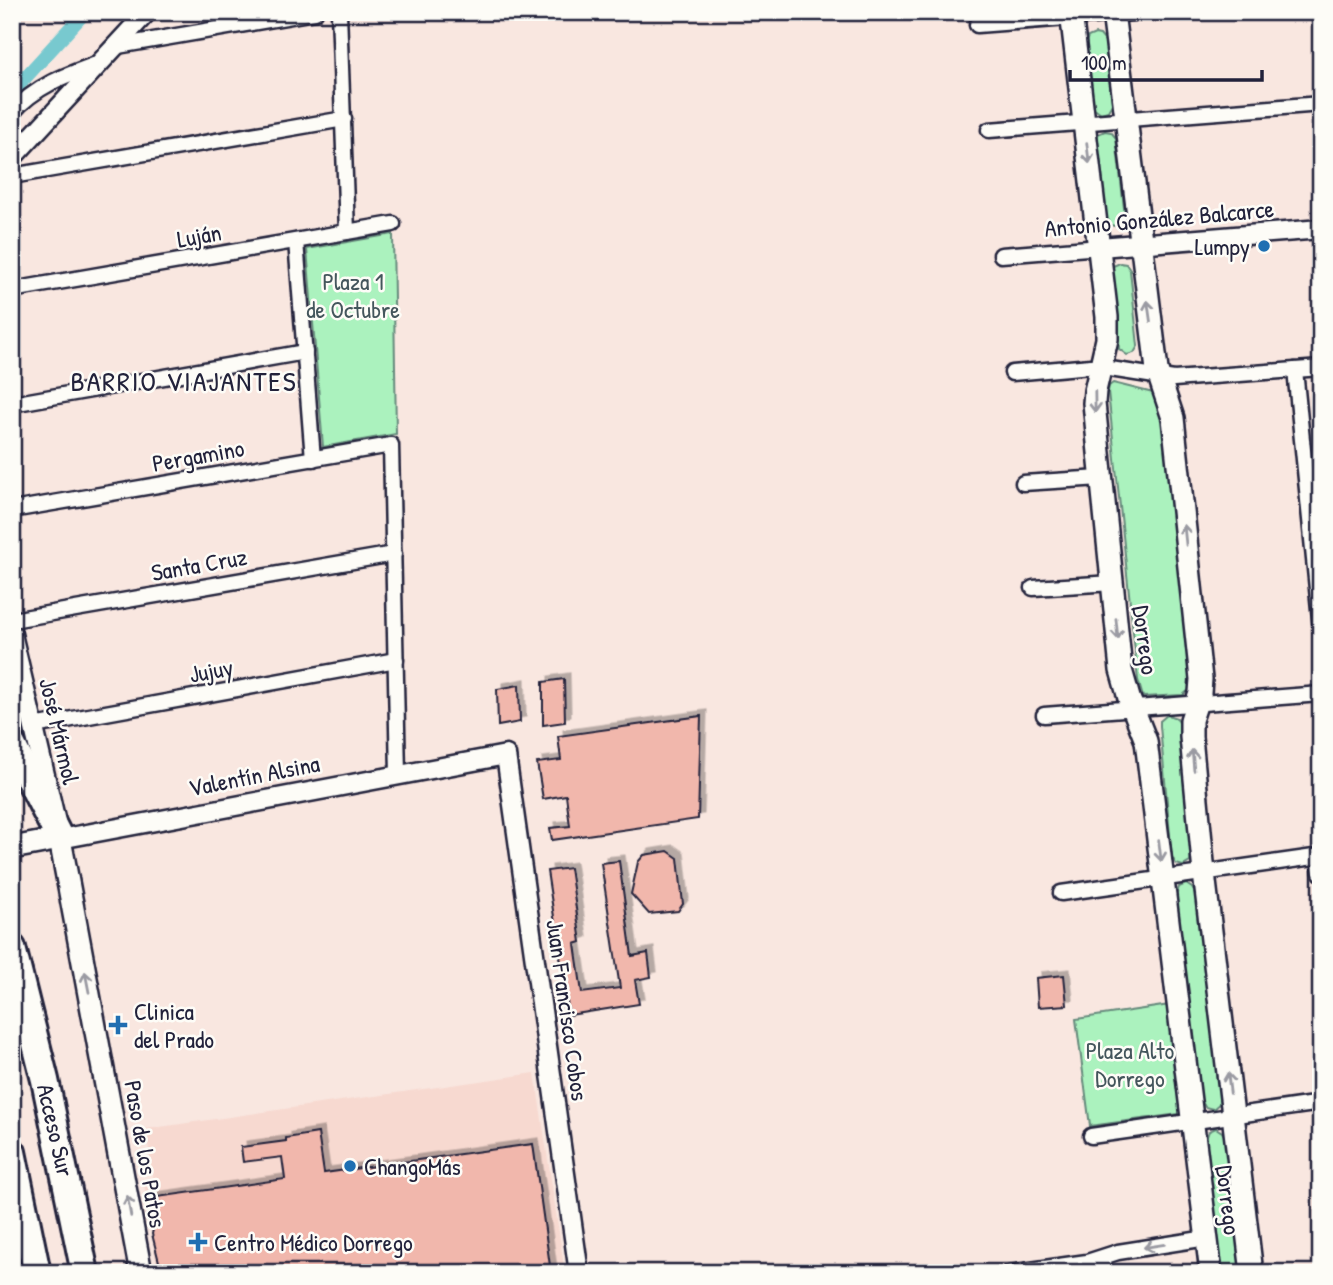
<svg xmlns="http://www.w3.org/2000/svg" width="1333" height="1285" viewBox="0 0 1333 1285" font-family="'Patrick Hand',sans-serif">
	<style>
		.built { fill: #f7d9d0 }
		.green { fill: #abf2be; stroke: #668a7c; stroke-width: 2 }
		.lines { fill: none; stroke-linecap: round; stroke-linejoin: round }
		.canal { stroke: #78c9cf; stroke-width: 14 }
		.building { fill: #f1b7ac; stroke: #22223b; stroke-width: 2; filter: url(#shadow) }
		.minor-casing { stroke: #22223b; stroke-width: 19 }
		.tertiary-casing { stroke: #22223b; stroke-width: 23 }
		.secondary-casing { stroke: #22223b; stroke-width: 26 }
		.motorway-casing { stroke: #22223b; stroke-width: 32 }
		.minor { stroke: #fdfcf7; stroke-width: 14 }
		.tertiary { stroke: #fdfcf7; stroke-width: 18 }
		.secondary { stroke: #fdfcf7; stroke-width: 21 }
		.motorway { stroke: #fdfcf7; stroke-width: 26 }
		.oneway { stroke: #9a9aa2 }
		.poi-dot { fill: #1f6fb2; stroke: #fdfcf7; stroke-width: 2.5 }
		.labels { text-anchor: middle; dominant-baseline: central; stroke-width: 5; stroke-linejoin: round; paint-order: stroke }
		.street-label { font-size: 24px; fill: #22223b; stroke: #fdfcf7 }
		.poi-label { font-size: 24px; fill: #22223b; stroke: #fdfcf7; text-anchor: start }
		.park-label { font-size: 24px; fill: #44565c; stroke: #fdfcf7 }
		.quarter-label { font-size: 28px; letter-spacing: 2px; fill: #22223b; stroke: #fdfcf7 }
	</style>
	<defs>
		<filter id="shadow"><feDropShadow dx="5.5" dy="-5.5" stdDeviation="0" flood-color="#0004"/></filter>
	</defs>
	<rect width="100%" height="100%" fill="#f9e7e0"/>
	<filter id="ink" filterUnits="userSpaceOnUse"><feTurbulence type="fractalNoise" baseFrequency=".0143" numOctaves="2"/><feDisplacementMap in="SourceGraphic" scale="14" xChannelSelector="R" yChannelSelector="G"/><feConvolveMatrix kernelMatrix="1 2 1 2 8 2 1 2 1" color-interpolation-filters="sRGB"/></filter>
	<g filter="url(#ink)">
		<path class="built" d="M 535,1073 L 565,1273 L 158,1273 L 144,1184 L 153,1178 L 146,1129 Z"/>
		<g class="green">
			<path d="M 1095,34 L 1100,35 L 1105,41 L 1112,104 L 1108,111 L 1101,113 L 1093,107 L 1086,42 L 1088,37 Z"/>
			<path d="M 1105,131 L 1111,132 L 1116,138 L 1125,217 L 1123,222 L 1114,226 L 1108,224 L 1106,219 L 1097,139 L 1098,134 Z"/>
			<path d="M 393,234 L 396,434 L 323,447 L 307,249 Z"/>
			<path d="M 1120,263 L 1126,264 L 1130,270 L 1138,346 L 1134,353 L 1127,355 L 1119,349 L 1112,271 L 1113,266 Z"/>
			<path d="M 1113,383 L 1153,393 L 1157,396 L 1164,421 L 1191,674 L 1190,689 L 1183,695 L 1143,697 L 1138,680 L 1108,391 L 1109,386 Z"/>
			<path d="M 1167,715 L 1177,718 L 1180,725 L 1191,855 L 1190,862 L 1183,866 L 1176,864 L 1172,857 L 1160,726 L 1160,721 Z"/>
			<path d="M 1186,884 L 1192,888 L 1196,895 L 1219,1090 L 1220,1103 L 1213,1109 L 1205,1107 L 1201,1100 L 1176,896 L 1179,887 Z"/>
			<path d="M 1170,1005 L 1184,1108 L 1179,1114 L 1090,1126 L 1076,1019 Z"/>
			<path d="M 1216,1128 L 1222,1132 L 1226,1139 L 1242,1273 L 1222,1273 L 1206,1139 L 1209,1131 Z"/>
		</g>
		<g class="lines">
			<path class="canal" d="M 12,92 L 85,12"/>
		</g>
		<g class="building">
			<path d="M 564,679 L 565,722 L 543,725 L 543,682 Z"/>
			<path d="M 519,685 L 520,722 L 498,726 L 497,689 Z"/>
			<path d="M 701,716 L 698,819 L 552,840 L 550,828 L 570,826 L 566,795 L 543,799 L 537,763 L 561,760 L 558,736 Z"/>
			<path d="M 668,851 L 678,858 L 683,904 L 678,911 L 649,914 L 631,894 L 638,862 L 644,855 Z"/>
			<path d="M 619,861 L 632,956 L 648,953 L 651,977 L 635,980 L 639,1004 L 569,1015 L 547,871 L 570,868 L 581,942 L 575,944 L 582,993 L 620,988 L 601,863 Z"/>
			<path d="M 1064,975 L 1067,1005 L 1038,1007 L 1036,978 Z"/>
			<path d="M 318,1133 L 324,1173 L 533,1144 L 551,1273 L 167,1273 L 160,1266 L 152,1234 L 156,1216 L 150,1198 L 285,1179 L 282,1157 L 243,1162 L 241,1147 L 286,1141 L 286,1138 Z"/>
		</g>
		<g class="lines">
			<g class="minor-casing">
				<g id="minor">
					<path d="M 339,12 L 347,232"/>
					<path d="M 977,25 L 1145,12"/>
					<path d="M 118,46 L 315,12"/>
					<path d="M 12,113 C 35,86 66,75 99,63"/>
					<path d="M 989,130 L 1321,104"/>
					<path d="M 12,176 L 344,119"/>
					<path d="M 296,241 L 313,459"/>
					<path d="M 1001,255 L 1100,247"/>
					<path d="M 12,290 L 393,224"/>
					<path d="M 1295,370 L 1321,629"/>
					<path d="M 1012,373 L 1091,366 L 1174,379 L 1321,368"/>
					<path d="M 12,404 L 305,352"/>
					<path d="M 1023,483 L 1101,478"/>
					<path d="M 12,510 L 391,445 L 398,775"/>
					<path d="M 1033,588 L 1113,583"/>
					<path d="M 12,620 L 394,554"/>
					<path d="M 1044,715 L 1321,694"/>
					<path d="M 34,726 L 396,660"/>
					<path d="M 1319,856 L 1321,873"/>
					<path d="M 1061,893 L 1321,856"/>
					<path d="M 1091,1136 L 1321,1103"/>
					<path d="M 1103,1258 L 1104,1273"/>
					<path d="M 1009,1273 L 1087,1262 L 1118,1252 L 1207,1238"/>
				</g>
			</g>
			<g class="tertiary-casing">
				<g id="tertiary">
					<path d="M 12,158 L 147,12"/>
					<path d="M 1100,247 L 1321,229"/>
					<path d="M 12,634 L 60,839 L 506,755 L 579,1273"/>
				</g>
			</g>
			<g class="secondary-casing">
				<g id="secondary">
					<path d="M 1071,12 L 1107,317 L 1107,339 L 1095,391 L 1094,403 L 1121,670 L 1129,698 L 1146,741 L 1211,1273"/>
					<path d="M 1113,12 L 1157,370 L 1173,418 L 1201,679 L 1200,693 L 1191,720 L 1191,737 L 1204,873 L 1252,1273"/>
					<path d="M 12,848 L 60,839 L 141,1273"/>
				</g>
			</g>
			<g class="motorway-casing">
				<g id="motorway">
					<path d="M 12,745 L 60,839"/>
					<path d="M 12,948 L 45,1080 L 85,1273"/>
					<path d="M 12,1152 L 37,1273"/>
				</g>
			</g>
			<use href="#minor" class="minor"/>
			<use href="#tertiary" class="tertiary"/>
			<use href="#secondary" class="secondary"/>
			<use href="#motorway" class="motorway"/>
		</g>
		<defs><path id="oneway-shaft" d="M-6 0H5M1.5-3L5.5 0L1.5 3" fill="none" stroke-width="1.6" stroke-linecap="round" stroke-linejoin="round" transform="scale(1.75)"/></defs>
		<g class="oneway">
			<use href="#oneway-shaft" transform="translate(1088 153) rotate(83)"/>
			<use href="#oneway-shaft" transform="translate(1149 311) rotate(-98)"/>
			<use href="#oneway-shaft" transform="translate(1095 402) rotate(89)"/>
			<use href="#oneway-shaft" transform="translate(1185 535) rotate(-96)"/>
			<use href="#oneway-shaft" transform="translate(1117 629) rotate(84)"/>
			<use href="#oneway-shaft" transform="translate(1193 760) rotate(-95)"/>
			<use href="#oneway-shaft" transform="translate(1160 851) rotate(83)"/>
			<use href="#oneway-shaft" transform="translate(87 982) rotate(-101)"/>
			<use href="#oneway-shaft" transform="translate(1229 1083) rotate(-97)"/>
			<use href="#oneway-shaft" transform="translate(129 1206) rotate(-100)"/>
			<use href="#oneway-shaft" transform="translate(1154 1246) rotate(171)"/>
		</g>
	</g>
	<g class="poi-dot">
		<circle cx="1264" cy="246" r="7"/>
		<path d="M114.5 1014.5h7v7h7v7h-7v7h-7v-7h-7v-7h7z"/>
		<circle cx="350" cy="1166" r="7"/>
		<path d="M194.5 1231.5h7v7h7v7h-7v7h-7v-7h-7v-7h7z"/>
	</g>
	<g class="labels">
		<g class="street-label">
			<text transform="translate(1159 218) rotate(-5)">Antonio González Balcarce</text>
			<text transform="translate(199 235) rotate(-10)">Luján</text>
			<text transform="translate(198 455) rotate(-10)">Pergamino</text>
			<text transform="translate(199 564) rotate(-10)">Santa Cruz</text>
			<text transform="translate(1146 640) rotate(82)">Dorrego</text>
			<text transform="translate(211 670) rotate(-10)">Jujuy</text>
			<text transform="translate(60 731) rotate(77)">José Mármol</text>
			<text transform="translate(254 775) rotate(-11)">Valentín Alsina</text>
			<text transform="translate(568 1010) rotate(82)">Juan Francisco Cobos</text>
			<text transform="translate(56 1130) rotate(77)">Acceso Sur</text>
			<text transform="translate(146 1154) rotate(80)">Paso de los Patos</text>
			<text transform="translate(1229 1200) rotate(83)">Dorrego</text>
		</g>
		<g class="poi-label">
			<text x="1250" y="246" text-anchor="end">Lumpy</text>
			<text x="134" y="1011">Clinica<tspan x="134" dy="28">del Prado</tspan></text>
			<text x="364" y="1166">ChangoMás</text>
			<text x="214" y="1242">Centro Médico Dorrego</text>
		</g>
		<g class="park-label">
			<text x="353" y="281">Plaza 1<tspan x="353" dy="28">de Octubre</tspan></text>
			<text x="1130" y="1050">Plaza Alto<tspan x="1130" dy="28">Dorrego</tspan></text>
		</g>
		<g class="quarter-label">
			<text x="184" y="381">BARRIO VIAJANTES</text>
		</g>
	</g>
	<rect width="1333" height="1285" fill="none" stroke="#fdfcf7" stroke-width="42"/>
	<rect x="21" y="21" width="1291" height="1243" fill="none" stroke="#22223b" stroke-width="2.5" filter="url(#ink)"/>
	<path d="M1070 70v10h192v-10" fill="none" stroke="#22223b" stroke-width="3.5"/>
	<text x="1081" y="70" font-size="21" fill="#22223b" stroke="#fdfcf7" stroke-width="5" paint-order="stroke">100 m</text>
</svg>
